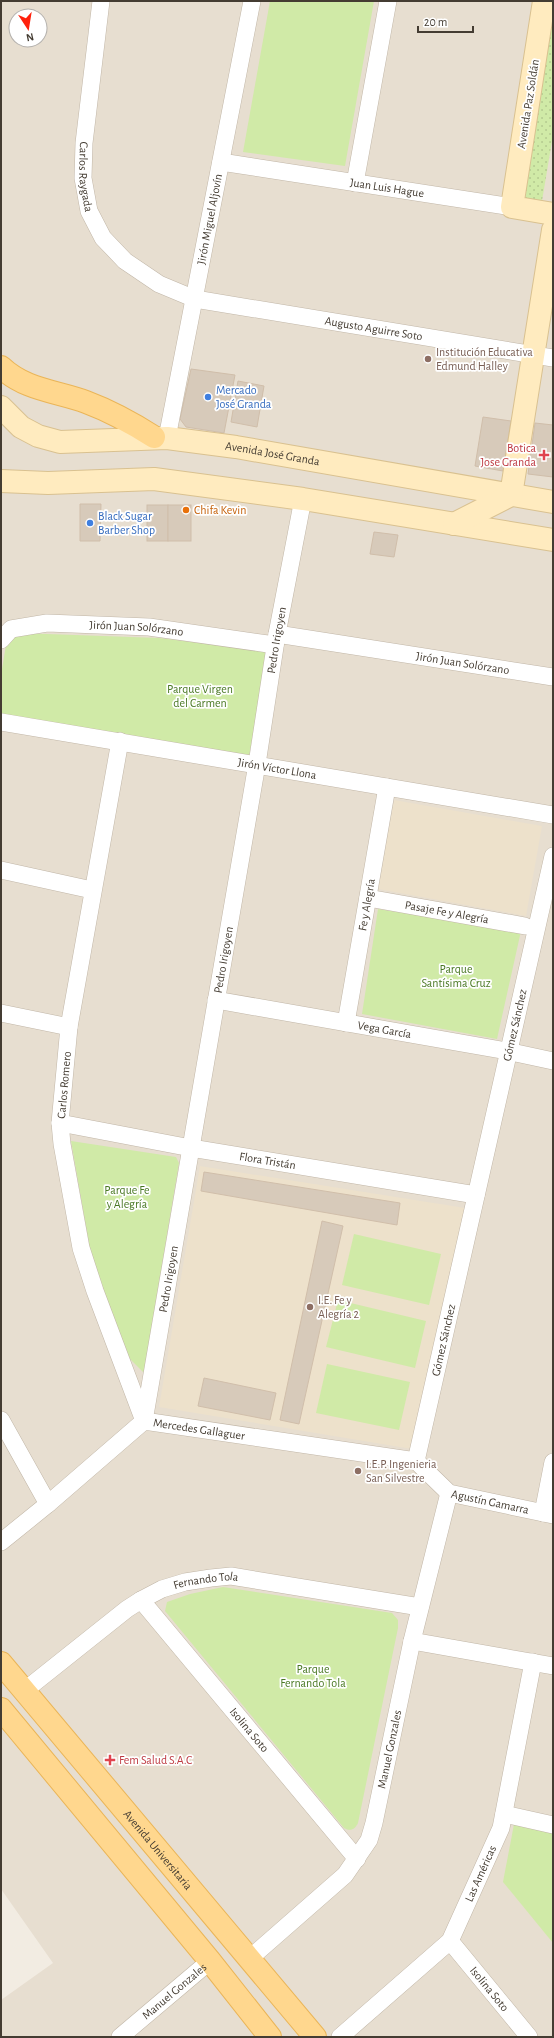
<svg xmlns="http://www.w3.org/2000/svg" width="554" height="2038" viewBox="0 0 554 2038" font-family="'Alegreya Sans',sans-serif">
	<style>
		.residential { fill: #e7ded0; fill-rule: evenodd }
		.education { fill: #ede1cb }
		.grass { fill: url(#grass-dots) }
		.park { fill: #d0eaa7 }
		.building { fill: #d7caba; stroke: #d0beaa }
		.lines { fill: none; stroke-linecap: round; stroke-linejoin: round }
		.street-casing { stroke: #c1b6a7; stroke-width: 18 }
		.secondary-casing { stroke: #d9c190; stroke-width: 24 }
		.primary-casing { stroke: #eab558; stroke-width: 24 }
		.street { stroke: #fff; stroke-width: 17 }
		.secondary { stroke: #ffebbf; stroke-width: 22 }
		.primary { stroke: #ffd78e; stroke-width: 22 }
		.education-dot { fill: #8d6e63; stroke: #fff; stroke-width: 1.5 }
		.shop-dot { fill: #3f7fe0; stroke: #fff; stroke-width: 1.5 }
		.health-dot { fill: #e0444e; stroke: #fff; stroke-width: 1.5 }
		.food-dot { fill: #e8710a; stroke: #fff; stroke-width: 1.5 }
		.labels { text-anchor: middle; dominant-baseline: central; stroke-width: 3.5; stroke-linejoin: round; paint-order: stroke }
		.street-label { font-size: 12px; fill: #443c32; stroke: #fff }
		.education-label { font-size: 12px; fill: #785e54; stroke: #fff; text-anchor: start }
		.shop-label { font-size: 12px; fill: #366cbe; stroke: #fff; text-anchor: start }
		.health-label { font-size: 12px; fill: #be3a42; stroke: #fff; text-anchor: end }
		.food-label { font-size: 12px; fill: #c56008; stroke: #fff; text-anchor: start }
		.park-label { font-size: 12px; fill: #497823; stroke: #fff }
	</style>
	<defs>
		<pattern id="grass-dots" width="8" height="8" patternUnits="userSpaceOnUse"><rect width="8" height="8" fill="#d0eaa7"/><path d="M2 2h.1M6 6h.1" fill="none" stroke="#b4ca90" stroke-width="1.8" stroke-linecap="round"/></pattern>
	</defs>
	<rect width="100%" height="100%" fill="#f2ece2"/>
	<path class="residential" d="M 1,1 L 553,1 L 553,2037 L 1,2037 L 1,2000 L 53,1963 L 1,1889 ZM 16,16 L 40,16 L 40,40 L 16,40 Z"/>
	<g class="education">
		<path d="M 394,800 L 542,826 L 526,916 L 378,889 Z"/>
		<path d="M 200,1166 L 465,1208 L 412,1449 L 159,1407 Z"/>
	</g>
	<path class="grass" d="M 553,4 L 553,135 L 542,201 L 521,198 Z"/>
	<g class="park">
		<path d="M 270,1 L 374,1 L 345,166 L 243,152 Z"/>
		<path d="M 19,633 L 159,638 L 268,651 L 249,757 L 1,718 L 1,675 L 7,639 Z"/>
		<path d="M 378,909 L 521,931 L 497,1039 L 362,1014 Z"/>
		<path d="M 71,1141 L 176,1157 L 179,1163 L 144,1373 L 130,1359 L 93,1267 Z"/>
		<path d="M 354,1234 L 441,1254 L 429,1305 L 342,1285 Z"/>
		<path d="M 338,1300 L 426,1321 L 415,1368 L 326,1347 Z"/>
		<path d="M 327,1364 L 410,1382 L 399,1430 L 316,1413 Z"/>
		<path d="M 223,1587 L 392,1613 L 398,1620 L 398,1628 L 358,1823 C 355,1829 351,1832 344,1828 L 165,1611 L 167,1602 L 190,1594 Z"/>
		<path d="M 514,1824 L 553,1833 L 553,1943 L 503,1882 Z"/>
	</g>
	<g class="building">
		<path d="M 191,369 L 235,375 L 224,433 L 186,427 L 180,419 Z"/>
		<path d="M 238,381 L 264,386 L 257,427 L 231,422 Z"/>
		<path d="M 483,417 L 511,421 L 503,471 L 475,466 Z"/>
		<path d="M 535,423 L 553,425 L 553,477 L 528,474 Z"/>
		<path d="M 80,504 L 101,504 L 100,541 L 80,541 Z"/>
		<rect x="147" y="505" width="21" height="36"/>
		<rect x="168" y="505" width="23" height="36"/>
		<path d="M 374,532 L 398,535 L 394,557 L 370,554 Z"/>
		<path d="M 204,1172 L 400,1203 L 397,1225 L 201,1191 Z"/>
		<path d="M 322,1221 L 343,1226 L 299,1424 L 280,1420 Z"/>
		<path d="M 204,1378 L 276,1393 L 270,1420 L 198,1406 Z"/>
	</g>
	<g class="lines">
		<g class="street-casing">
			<g id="street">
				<path id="s1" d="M 101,1 L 84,143 L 83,178 L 89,211 L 103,238 L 125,261 L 159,284 L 195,299 L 553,358"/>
				<path id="s2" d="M 221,162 L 512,207"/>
				<path d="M 355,183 L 388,1"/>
				<path id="s3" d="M 167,438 L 252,1"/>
				<path id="s4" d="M 277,634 L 553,677"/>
				<path id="s5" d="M 1,640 L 11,629 L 47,623 L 149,627 L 275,645"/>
				<path id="s6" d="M 1,722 L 553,815"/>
				<path d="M 120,741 L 69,1027 L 60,1123 L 62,1144 L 81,1248 L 95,1291 L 144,1421"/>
				<path d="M 1,870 L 92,890"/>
				<path id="s7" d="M 368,898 L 525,926"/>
				<path id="s8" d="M 216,1000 L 507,1051 L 553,1061"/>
				<path d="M 1,1013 L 69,1027"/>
				<path id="s9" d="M 346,1023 L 387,787"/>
				<path id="s10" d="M 60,1123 L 191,1148 L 476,1195"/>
				<path d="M 1,1420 L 48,1504"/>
				<path id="s11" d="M 144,1421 L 257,764 L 277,634 L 303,499"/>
				<path id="s12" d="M 416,1461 L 553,856"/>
				<path id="s13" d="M 416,1461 L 449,1493 L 553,1515"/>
				<path d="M 543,1513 L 553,1462"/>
				<path id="s14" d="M 1,1542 L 48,1504 L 144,1421 L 416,1461"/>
				<path id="s15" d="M 141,1600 L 357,1859"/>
				<path d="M 412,1641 L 553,1666"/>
				<path id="s16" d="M 24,1691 L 127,1609 L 141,1600 L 162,1589 L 185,1582 L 211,1578 L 231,1576 L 420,1607"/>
				<path d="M 504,1814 L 553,1825"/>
				<path id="s17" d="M 450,1941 L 529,2037"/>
				<path id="s18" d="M 249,1959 L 345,1875 L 369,1840 L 374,1823 L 412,1641 L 449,1493"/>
				<path id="s19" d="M 120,2037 L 210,1961"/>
				<path id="s20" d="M 340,2037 L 450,1941 L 501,1828 L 533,1662"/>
			</g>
		</g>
		<g class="secondary-casing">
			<g id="secondary">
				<path d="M 544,1 L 512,207 L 553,214"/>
				<path id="s21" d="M 1,407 L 21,427 L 38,436 L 60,442 L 167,438 L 236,447 L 553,502"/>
				<path d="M 1,481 L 48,483 L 154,479 L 303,499 L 553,540"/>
				<path d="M 454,524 L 511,495 L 553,230"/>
			</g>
		</g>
		<g class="primary-casing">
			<g id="primary">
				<path d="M 1,367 C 25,390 56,391 86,402 C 110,411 132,423 154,437"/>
				<path id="s22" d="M 1,1663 L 315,2037"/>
				<path d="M 1,1709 L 210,1961 L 270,2037"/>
			</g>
		</g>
		<use href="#street" class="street"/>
		<use href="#secondary" class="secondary"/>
		<use href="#primary" class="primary"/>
	</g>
	<g class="education-dot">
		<circle cx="428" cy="359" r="4"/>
		<circle cx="310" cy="1307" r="4"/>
		<circle cx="358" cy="1471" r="4"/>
	</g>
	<g class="shop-dot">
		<circle cx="208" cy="397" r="4"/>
		<circle cx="90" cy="523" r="4"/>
	</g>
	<g class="health-dot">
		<path d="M542 449h4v4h4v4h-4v4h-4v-4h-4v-4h4z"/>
		<path d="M108 1754h4v4h4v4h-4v4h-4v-4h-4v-4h4z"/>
	</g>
	<circle class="food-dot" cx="186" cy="510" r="4"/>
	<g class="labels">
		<g class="street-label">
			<text transform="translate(528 104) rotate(-81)">Avenida Paz Soldán</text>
			<text stroke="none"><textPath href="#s1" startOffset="177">Carlos Raygada</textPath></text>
			<text stroke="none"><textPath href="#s2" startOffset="168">Juan Luis Hague</textPath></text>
			<text stroke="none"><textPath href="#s3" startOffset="223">Jirón Miguel Aljovín</textPath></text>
			<text stroke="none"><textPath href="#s1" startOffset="535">Augusto Aguirre Soto</textPath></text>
			<text stroke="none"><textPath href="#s21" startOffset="284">Avenida José Granda</textPath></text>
			<text stroke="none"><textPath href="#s5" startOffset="141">Jirón Juan Solórzano</textPath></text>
			<text stroke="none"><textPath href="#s11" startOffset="792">Pedro Irigoyen</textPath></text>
			<text stroke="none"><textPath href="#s4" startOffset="188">Jirón Juan Solórzano</textPath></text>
			<text stroke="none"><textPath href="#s6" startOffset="280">Jirón Víctor Llona</textPath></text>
			<text stroke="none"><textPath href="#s9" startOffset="120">Fe y Alegría</textPath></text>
			<text stroke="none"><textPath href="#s7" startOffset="80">Pasaje Fe y Alegría</textPath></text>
			<text stroke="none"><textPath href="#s11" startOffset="468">Pedro Irigoyen</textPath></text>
			<text stroke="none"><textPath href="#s12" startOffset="447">Gómez Sánchez</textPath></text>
			<text stroke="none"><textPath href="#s8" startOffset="171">Vega García</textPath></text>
			<text transform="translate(64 1085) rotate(-85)">Carlos Romero</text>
			<text stroke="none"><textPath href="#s10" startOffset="211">Flora Tristán</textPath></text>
			<text stroke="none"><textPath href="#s11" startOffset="144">Pedro Irigoyen</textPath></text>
			<text stroke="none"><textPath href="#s12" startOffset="124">Gómez Sánchez</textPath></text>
			<text stroke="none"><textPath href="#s14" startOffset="243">Mercedes Gallaguer</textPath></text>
			<text stroke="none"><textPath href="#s13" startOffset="88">Agustín Gamarra</textPath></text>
			<text stroke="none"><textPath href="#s16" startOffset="217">Fernando Tola</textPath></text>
			<text stroke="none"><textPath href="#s15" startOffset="169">Isolina Soto</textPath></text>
			<text stroke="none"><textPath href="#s18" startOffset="263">Manuel Gonzales</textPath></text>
			<text stroke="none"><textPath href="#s22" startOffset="244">Avenida Universitaria</textPath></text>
			<text stroke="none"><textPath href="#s20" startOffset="220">Las Américas</textPath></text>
			<text stroke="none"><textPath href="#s17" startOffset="62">Isolina Soto</textPath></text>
			<text stroke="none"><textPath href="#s19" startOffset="71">Manuel Gonzales</textPath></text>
		</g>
		<g class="education-label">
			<text x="436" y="352">Institución Educativa<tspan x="436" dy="14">Edmund Halley</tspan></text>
			<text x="318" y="1300">I.E. Fe y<tspan x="318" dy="14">Alegría 2</tspan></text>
			<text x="366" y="1464">I.E.P. Ingenieria<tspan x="366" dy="14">San Silvestre</tspan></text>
		</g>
		<g class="shop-label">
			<text x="216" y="390">Mercado<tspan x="216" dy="14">José Granda</tspan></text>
			<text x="98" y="516">Black Sugar<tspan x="98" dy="14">Barber Shop</tspan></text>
		</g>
		<g class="health-label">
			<text x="536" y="448">Botica<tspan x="536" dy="14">Jose Granda</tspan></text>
			<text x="119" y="1760" text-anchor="start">Fem Salud S.A.C</text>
		</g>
		<g class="food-label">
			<text x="194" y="510">Chifa Kevin</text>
		</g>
		<g class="park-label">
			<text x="200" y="689">Parque Virgen<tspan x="200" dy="14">del Carmen</tspan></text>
			<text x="456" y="969">Parque<tspan x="456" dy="14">Santísima Cruz</tspan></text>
			<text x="127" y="1190">Parque Fe<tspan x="127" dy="14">y Alegría</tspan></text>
			<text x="313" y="1669">Parque<tspan x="313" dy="14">Fernando Tola</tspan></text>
		</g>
	</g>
	<rect width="554" height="2038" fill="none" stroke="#443c32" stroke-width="4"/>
	<g transform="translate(28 28) rotate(168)"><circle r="19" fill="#ffffff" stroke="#b4b1ad"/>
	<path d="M0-3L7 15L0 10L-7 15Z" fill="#ff210c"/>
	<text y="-6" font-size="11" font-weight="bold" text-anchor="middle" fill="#443c32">N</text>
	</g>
	<path d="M418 26v6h55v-6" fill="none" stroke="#443c32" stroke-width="2"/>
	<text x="424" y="26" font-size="12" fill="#443c32" stroke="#ffffff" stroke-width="3" paint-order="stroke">20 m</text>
</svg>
